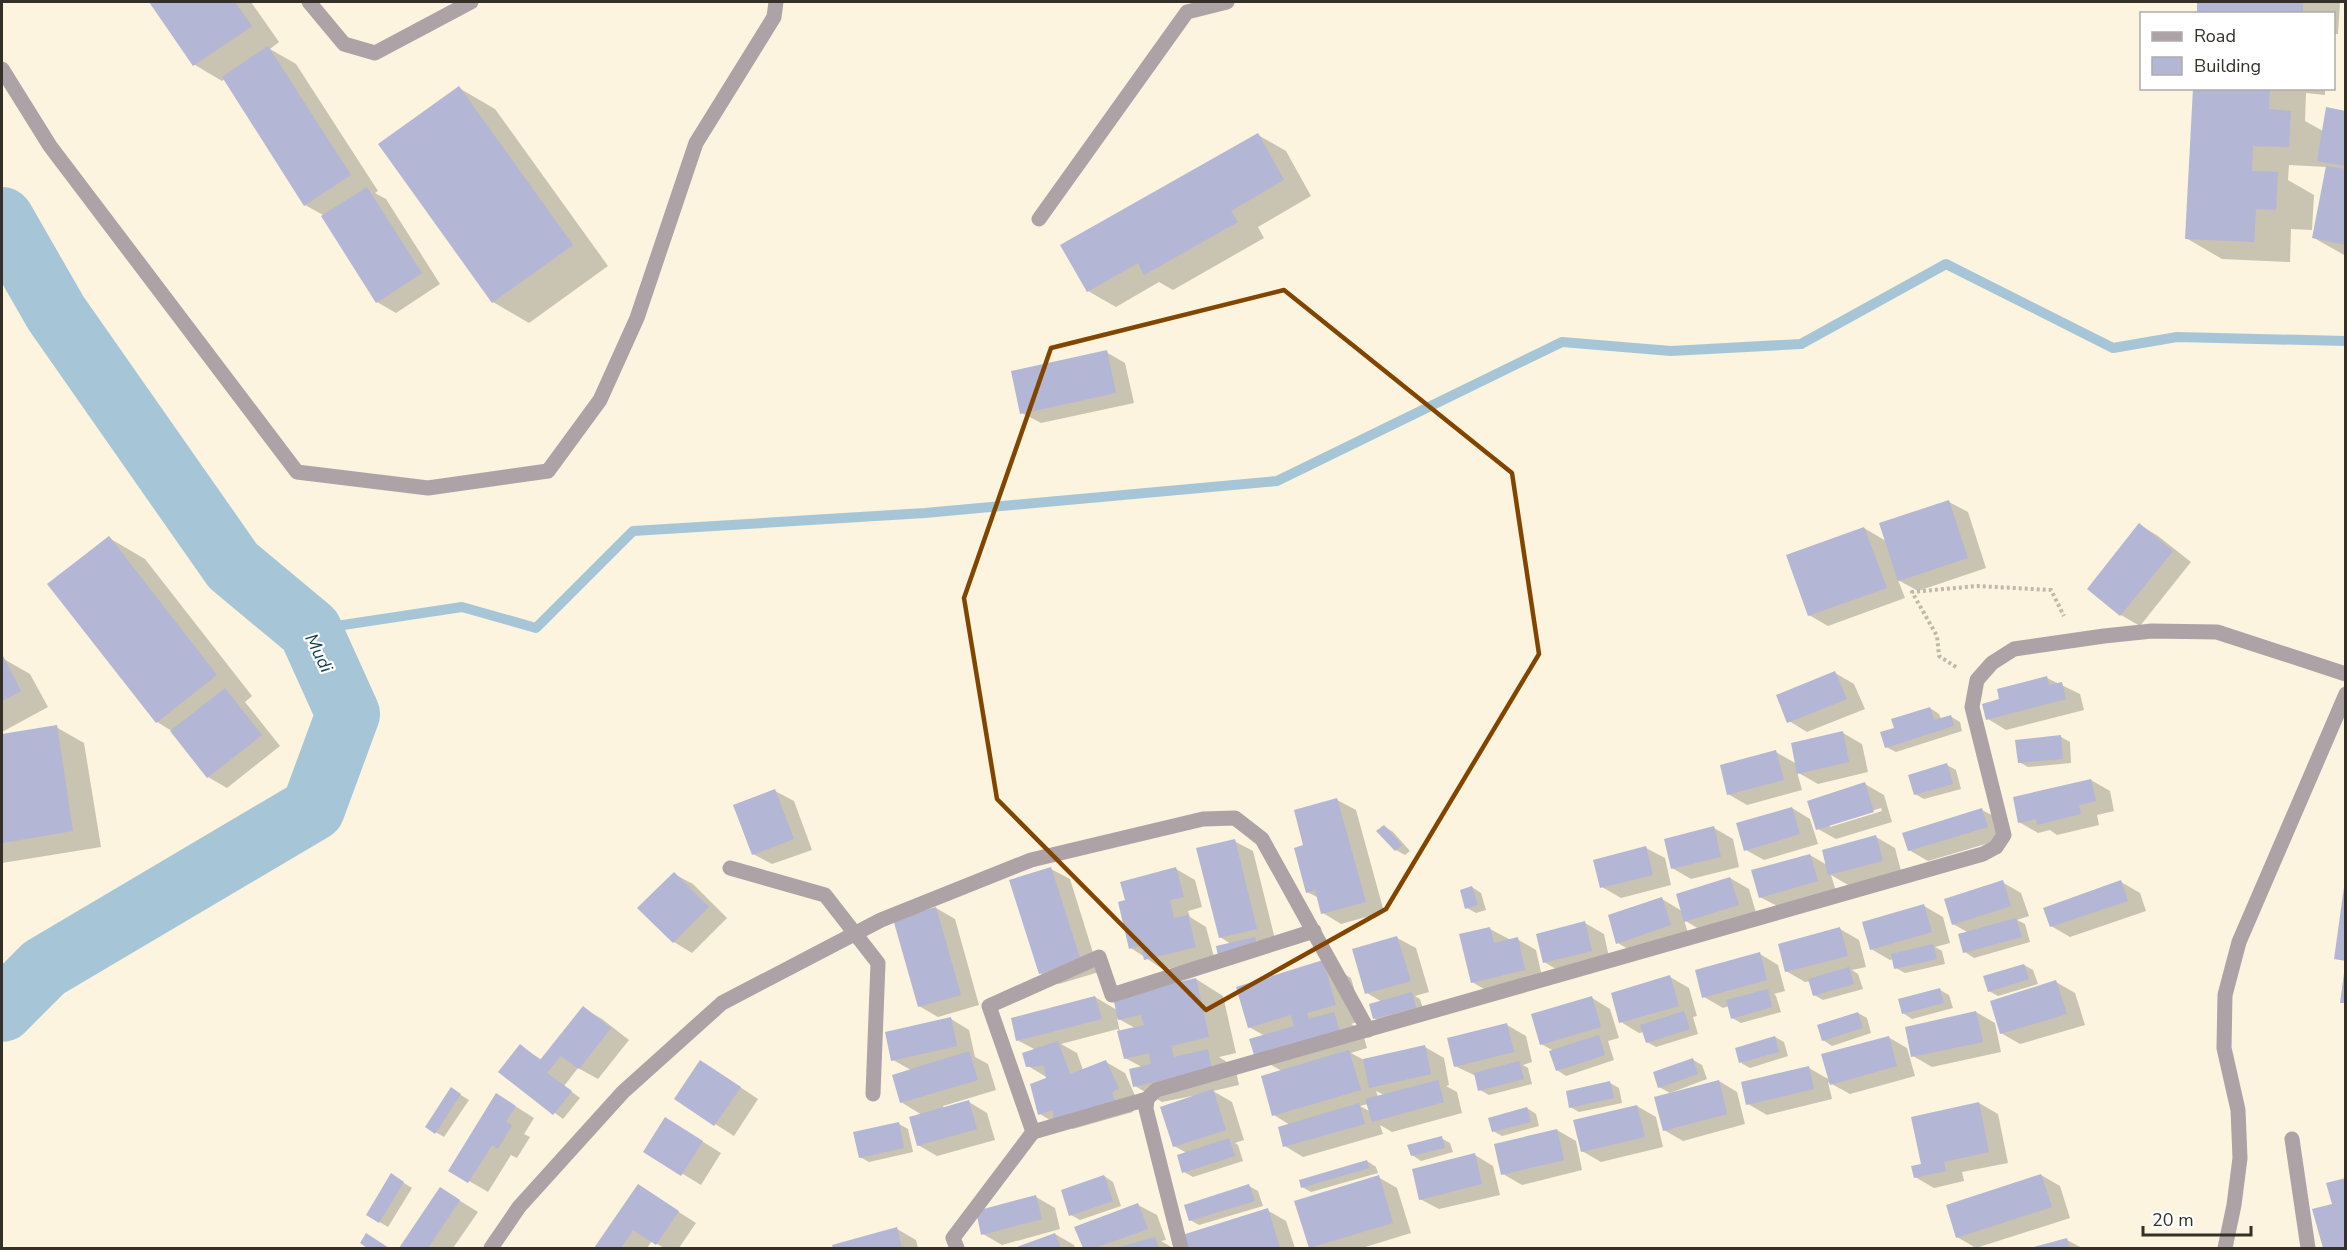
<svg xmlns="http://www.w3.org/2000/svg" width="2347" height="1250" viewBox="0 0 2347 1250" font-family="'Nunito Sans',sans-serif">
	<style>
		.shadow { fill: #0003; fill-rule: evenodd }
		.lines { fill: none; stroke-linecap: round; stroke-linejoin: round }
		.stream { stroke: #a6c6d7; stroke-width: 10 }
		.river { stroke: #a6c6d7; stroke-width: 64 }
		.building { fill: #b3b6d4 }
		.path { stroke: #bfb9a8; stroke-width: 4; stroke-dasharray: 3 3; stroke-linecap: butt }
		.service { stroke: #ada2a5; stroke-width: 15 }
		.minor { stroke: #ada2a5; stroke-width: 15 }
		.marked { fill: none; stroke: #814500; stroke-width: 4.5; stroke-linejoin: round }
		.labels { text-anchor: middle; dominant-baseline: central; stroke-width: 4.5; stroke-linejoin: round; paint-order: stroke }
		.water-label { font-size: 18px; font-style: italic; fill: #103c50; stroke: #fff }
	</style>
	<rect width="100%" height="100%" fill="#fcf4df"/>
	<g class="shadow">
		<path d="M 151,2 L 251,2 L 279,42 L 270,49 L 296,64 L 378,191 L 375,193 L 386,199 L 440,284 L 396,313 L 377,302 L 325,216 L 305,205 L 225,79 L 222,81 L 195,65 Z"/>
		<path d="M 2199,2 L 2340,2 L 2338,34 L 2334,34 L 2334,14 L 2198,14 Z"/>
		<path d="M 459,88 L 495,109 L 608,266 L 529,323 L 493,302 Z"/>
		<path d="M 2194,88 L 2325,88 L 2325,95 L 2306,93 L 2305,121 L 2323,131 L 2346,113 L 2346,256 L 2314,238 L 2327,167 L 2289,165 L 2288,180 L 2314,195 L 2312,230 L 2291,229 L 2290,262 L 2222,259 L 2186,238 Z"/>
		<path d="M 1258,135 L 1286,151 L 1311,196 L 1258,227 L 1264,238 L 1173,290 L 1159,282 L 1116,307 L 1088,291 Z"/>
		<path d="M 1106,352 L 1125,363 L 1134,403 L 1041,423 L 1022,413 Z"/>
		<path d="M 1949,502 L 1968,512 L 1986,568 L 1918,591 L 1898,580 L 1905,598 L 1828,626 L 1809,615 L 1864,528 L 1886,541 Z"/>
		<path d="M 2140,525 L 2158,536 L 2191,562 L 2140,626 L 2121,615 L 2089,589 Z"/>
		<path d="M 109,538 L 145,559 L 252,696 L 245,702 L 280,746 L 227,788 L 208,777 L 172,731 L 157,722 L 49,584 Z"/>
		<path d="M 2,658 L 30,674 L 48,707 L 2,732 Z"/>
		<path d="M 1835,673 L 1854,684 L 1865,709 L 1807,732 L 1789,721 Z"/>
		<path d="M 2047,678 L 2080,694 L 2084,710 L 2006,730 L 1988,719 L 2001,700 Z"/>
		<path d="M 1930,708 L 1939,714 L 1941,719 L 1950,716 L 1960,722 L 1962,731 L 1896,752 L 1886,747 L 1896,729 Z"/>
		<path d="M 56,727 L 84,743 L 101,847 L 2,863 L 2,735 Z"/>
		<path d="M 1843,733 L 1862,744 L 1868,772 L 1818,784 L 1797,772 L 1802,790 L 1747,805 L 1728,794 L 1776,752 L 1797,764 Z"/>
		<path d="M 2061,737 L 2070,742 L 2071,763 L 2028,767 L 2019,762 Z"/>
		<path d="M 1947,765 L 1956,770 L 1961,789 L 1924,799 L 1915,794 Z"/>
		<path d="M 2091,780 L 2110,791 L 2114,811 L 2097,815 L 2099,825 L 2057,835 L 2050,830 L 2038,833 L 2019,822 Z"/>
		<path d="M 1865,784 L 1884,795 L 1892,822 L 1836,839 L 1818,829 ZM 1881,808 L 1882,811 L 1830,827 L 1830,824 Z"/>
		<path d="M 775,791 L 794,801 L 812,850 L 772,864 L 753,854 Z"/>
		<path d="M 1337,800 L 1356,810 L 1384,912 L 1341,924 L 1323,913 L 1319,898 L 1307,892 L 1305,846 Z"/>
		<path d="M 1792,808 L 1810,819 L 1818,844 L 1764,860 L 1746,850 Z"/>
		<path d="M 1982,810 L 2001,820 L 2006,838 L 1928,861 L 1909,850 Z"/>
		<path d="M 1384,826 L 1393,832 L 1410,851 L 1405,855 L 1396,850 Z"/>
		<path d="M 1714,828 L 1733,839 L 1739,867 L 1691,879 L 1672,868 Z"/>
		<path d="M 1876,837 L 1895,848 L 1901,871 L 1848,885 L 1831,875 L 1836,891 L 1779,907 L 1760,897 L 1810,855 L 1827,865 Z"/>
		<path d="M 1234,841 L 1253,851 L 1275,939 L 1218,947 L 1231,944 L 1220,937 Z"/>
		<path d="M 1646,848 L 1665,858 L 1671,885 L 1621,898 L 1602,887 Z"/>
		<path d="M 1051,869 L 1070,879 L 1099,972 L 1059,984 L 1040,973 Z"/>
		<path d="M 1176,869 L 1195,880 L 1202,907 L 1188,911 L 1190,917 L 1206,927 L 1214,957 L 1164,970 L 1131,948 L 1127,901 Z"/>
		<path d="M 674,874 L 693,884 L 727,918 L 692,953 L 674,942 Z"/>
		<path d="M 1730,878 L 1749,889 L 1757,916 L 1704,932 L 1684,920 L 1689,936 L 1636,954 L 1618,943 L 1662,899 L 1682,911 Z"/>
		<path d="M 2002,882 L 2021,893 L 2029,916 L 2017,920 L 2025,924 L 2030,942 L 1974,958 L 1965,952 L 1969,933 L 1953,924 Z"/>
		<path d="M 2121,882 L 2140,893 L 2146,911 L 2070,937 L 2051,926 Z"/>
		<path d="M 1472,887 L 1481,893 L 1486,910 L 1476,913 L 1467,908 Z"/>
		<path d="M 1924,906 L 1943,917 L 1950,943 L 1935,947 L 1942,951 L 1945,964 L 1905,973 L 1896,968 L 1893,959 L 1890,960 L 1871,949 Z"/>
		<path d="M 936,908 L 955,919 L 979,1005 L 938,1017 L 919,1006 Z"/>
		<path d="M 1585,923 L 1604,934 L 1610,962 L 1563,973 L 1544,962 Z"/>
		<path d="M 1490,929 L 1509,939 L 1517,939 L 1536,950 L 1543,981 L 1491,993 L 1472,982 Z"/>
		<path d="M 1840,929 L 1859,940 L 1866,967 L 1852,970 L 1858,974 L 1863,989 L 1823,1000 L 1814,995 L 1810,981 L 1805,982 L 1786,971 Z"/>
		<path d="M 1397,938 L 1416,948 L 1429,992 L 1415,996 L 1420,999 L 1424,1012 L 1384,1023 L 1374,1018 L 1382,1002 L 1367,993 Z"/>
		<path d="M 1760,954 L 1778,965 L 1785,991 L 1774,994 L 1776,996 L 1781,1012 L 1741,1023 L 1732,1018 L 1729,1006 L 1723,1008 L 1704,997 Z"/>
		<path d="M 1323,962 L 1351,978 L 1363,1020 L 1351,1024 L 1362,1030 L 1367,1048 L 1351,1053 L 1364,1060 L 1425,1047 L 1444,1058 L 1449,1085 L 1446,1086 L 1457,1092 L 1462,1113 L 1392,1132 L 1380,1125 L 1383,1134 L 1303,1157 L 1285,1146 L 1290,1125 L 1274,1115 L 1282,1071 L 1256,1057 L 1265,1036 L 1249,1027 ZM 1376,1091 L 1384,1095 L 1378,1097 ZM 1368,1104 L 1371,1112 L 1360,1106 Z"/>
		<path d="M 2024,965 L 2033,970 L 2038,984 L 1998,996 L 1989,991 Z"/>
		<path d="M 1670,977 L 1689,988 L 1697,1016 L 1693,1017 L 1698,1034 L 1656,1047 L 1647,1042 L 1644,1032 L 1639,1033 L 1621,1022 Z"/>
		<path d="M 1196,979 L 1223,996 L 1236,1053 L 1219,1057 L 1235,1067 L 1239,1085 L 1213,1091 L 1232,1102 L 1244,1140 L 1235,1143 L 1238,1145 L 1243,1161 L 1193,1177 L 1184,1172 L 1187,1153 L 1174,1146 L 1192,1096 L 1162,1102 L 1135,1086 L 1142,1067 L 1125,1058 L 1118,1029 L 1061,1044 L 1077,1053 L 1083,1070 L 1106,1062 L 1125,1073 L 1137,1100 L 1130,1103 L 1133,1112 L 1073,1129 L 1063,1123 L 1058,1125 L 1040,1114 L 1048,1078 L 1028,1066 L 1036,1050 L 1017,1040 L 1095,997 L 1117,1010 ZM 1117,1018 L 1135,1028 L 1120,1032 Z"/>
		<path d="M 2056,982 L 2075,993 L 2085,1025 L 2020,1044 L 2001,1033 Z"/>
		<path d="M 1940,990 L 1949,995 L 1953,1008 L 1912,1019 L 1903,1013 Z"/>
		<path d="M 1592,998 L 1610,1009 L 1619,1038 L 1608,1041 L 1614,1060 L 1566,1076 L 1557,1070 L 1554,1051 L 1541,1044 Z"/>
		<path d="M 583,1008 L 602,1019 L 629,1040 L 598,1079 L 578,1068 L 564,1086 L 580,1098 L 563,1119 L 500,1072 L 520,1046 L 542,1060 Z"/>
		<path d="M 1976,1012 L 1995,1023 L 2001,1052 L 1932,1067 L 1913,1056 Z"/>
		<path d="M 1858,1013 L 1867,1018 L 1871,1033 L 1832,1046 L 1823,1040 Z"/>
		<path d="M 951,1019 L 969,1030 L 975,1057 L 988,1064 L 996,1090 L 943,1106 L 944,1109 L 969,1102 L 987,1113 L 995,1140 L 937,1156 L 918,1145 L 922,1115 L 901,1102 L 911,1070 L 893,1060 Z"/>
		<path d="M 1507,1025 L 1526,1036 L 1532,1062 L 1523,1065 L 1528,1068 L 1532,1084 L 1489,1095 L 1480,1090 L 1476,1076 L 1455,1066 Z"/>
		<path d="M 1775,1037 L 1784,1042 L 1788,1056 L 1750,1068 L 1741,1063 Z"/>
		<path d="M 1888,1037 L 1907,1048 L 1915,1076 L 1850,1094 L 1828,1082 L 1832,1099 L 1767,1115 L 1748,1104 L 1809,1068 L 1830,1080 Z"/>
		<path d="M 1693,1060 L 1702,1065 L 1707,1079 L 1670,1093 L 1659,1087 Z"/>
		<path d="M 719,1073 L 758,1099 L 734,1136 L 676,1099 Z"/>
		<path d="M 1719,1081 L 1737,1092 L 1745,1124 L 1683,1141 L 1664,1130 Z"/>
		<path d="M 1610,1083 L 1619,1088 L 1622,1103 L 1579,1112 L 1570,1107 Z"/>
		<path d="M 451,1089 L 469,1100 L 444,1137 L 427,1127 Z"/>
		<path d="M 1979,1103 L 1998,1114 L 2008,1163 L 1962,1172 L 1964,1181 L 1934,1188 L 1915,1177 L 1923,1165 Z"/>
		<path d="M 515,1106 L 534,1118 L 524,1134 L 530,1137 L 517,1158 L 511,1155 L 488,1192 L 450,1170 Z"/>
		<path d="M 1637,1106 L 1656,1117 L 1663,1147 L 1601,1162 L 1582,1151 Z"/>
		<path d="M 1527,1108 L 1536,1114 L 1539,1126 L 1502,1136 L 1493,1131 Z"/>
		<path d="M 899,1124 L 908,1129 L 913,1152 L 869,1162 L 860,1157 Z"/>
		<path d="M 684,1130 L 721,1153 L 701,1185 L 645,1151 Z"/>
		<path d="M 1557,1130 L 1576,1141 L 1582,1170 L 1522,1185 L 1503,1174 Z"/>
		<path d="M 1441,1138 L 1450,1143 L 1453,1152 L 1421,1161 L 1412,1155 Z"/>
		<path d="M 1475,1155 L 1493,1166 L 1500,1195 L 1439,1209 L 1420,1199 Z"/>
		<path d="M 1367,1161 L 1376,1167 L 1378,1173 L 1311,1192 L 1302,1187 Z"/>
		<path d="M 391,1175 L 412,1188 L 388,1227 L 368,1215 Z"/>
		<path d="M 2041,1175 L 2060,1186 L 2070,1218 L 1976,1248 L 1957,1237 Z"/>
		<path d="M 1104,1176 L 1113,1182 L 1121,1206 L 1080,1220 L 1071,1215 Z"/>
		<path d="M 1378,1177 L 1397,1188 L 1411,1233 L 1362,1248 L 1310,1248 L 1296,1202 Z"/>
		<path d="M 638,1186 L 696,1223 L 679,1248 L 664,1248 L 652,1241 L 647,1248 L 596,1248 Z"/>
		<path d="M 1249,1186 L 1258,1191 L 1263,1206 L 1199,1225 L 1190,1220 Z"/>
		<path d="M 441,1189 L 478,1212 L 453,1248 L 401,1248 Z"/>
		<path d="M 1036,1197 L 1055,1208 L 1060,1229 L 1002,1245 L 983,1234 Z"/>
		<path d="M 1138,1205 L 1157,1215 L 1166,1240 L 1161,1241 L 1173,1248 L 1084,1248 L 1076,1227 Z"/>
		<path d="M 1267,1210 L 1286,1221 L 1295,1248 L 1187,1248 L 1183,1236 Z"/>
		<path d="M 897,1229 L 916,1240 L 918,1248 L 835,1248 L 834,1246 Z"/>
		<path d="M 1055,1234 L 1074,1245 L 1075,1248 L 1017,1248 Z"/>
		<path d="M 2067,1240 L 2082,1248 L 2033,1248 Z"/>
	</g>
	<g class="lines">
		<path class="stream" d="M 310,630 L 462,607 L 536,628 L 633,531 L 925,513 L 1277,481 L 1562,342 L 1671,351 L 1801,344 L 1946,264 L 2113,348 L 2177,337 L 2346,341"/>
		<path class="river" d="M 2,219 L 56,313 L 233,566 L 310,630 L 348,714 L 313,809 L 44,968 L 2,1010"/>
	</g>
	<g class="building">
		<path d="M 149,2 L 235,2 L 252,26 L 193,66 Z"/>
		<rect x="2197" y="2" width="106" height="12"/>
		<path d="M 268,46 L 351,175 L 304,206 L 222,77 Z"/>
		<path d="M 459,86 L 573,245 L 492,303 L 378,144 Z"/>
		<path d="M 2193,88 L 2270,88 L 2269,109 L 2291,111 L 2289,147 L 2253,146 L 2252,171 L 2278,172 L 2276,210 L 2256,209 L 2254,242 L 2185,239 Z"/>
		<path d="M 2326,107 L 2346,111 L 2346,166 L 2317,161 Z"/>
		<path d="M 1258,133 L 1284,180 L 1231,211 L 1238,222 L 1144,275 L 1138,263 L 1087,292 L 1060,245 Z"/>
		<path d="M 2326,166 L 2346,169 L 2346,245 L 2312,238 Z"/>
		<path d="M 367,187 L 422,273 L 376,303 L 321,216 Z"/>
		<path d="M 1107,350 L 1116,393 L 1020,414 L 1011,371 Z"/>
		<path d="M 1949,500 L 1968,558 L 1898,581 L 1879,523 Z"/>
		<path d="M 2139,523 L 2173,551 L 2120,616 L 2087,589 Z"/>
		<path d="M 1864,527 L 1887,588 L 1808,616 L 1786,555 Z"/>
		<path d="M 109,536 L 217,675 L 156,723 L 47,584 Z"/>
		<path d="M 2,654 L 21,691 L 2,701 Z"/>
		<path d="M 1835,671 L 1847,699 L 1787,723 L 1776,695 Z"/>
		<path d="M 2047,676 L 2049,685 L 2062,682 L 2066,699 L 1986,720 L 1982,704 L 1999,699 L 1997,689 Z"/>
		<path d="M 225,688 L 262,735 L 207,778 L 170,731 Z"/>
		<path d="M 1930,707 L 1934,720 L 1951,715 L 1954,726 L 1885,748 L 1880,732 L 1894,728 L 1891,719 Z"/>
		<path d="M 57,725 L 73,831 L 2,843 L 2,734 Z"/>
		<path d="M 1843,731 L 1849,762 L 1797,774 L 1791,743 Z"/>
		<path d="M 2061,735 L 2063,759 L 2018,763 L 2015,740 Z"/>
		<path d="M 1776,750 L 1784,780 L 1727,795 L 1720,765 Z"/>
		<path d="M 1947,763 L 1953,784 L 1914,795 L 1908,775 Z"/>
		<path d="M 2091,779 L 2096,801 L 2079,805 L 2081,814 L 2037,825 L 2036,819 L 2018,823 L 2013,797 Z"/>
		<path d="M 1865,782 L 1874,812 L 1816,830 L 1807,801 Z"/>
		<path d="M 775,789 L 794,839 L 752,855 L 733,805 Z"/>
		<path d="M 1337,798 L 1366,902 L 1321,914 L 1315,890 L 1306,893 L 1294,848 L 1303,845 L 1294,810 Z"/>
		<path d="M 1792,807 L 1800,834 L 1744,851 L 1736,823 Z"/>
		<path d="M 1982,808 L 1988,827 L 1908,851 L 1902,833 Z"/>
		<path d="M 1384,825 L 1402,845 L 1395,851 L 1376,831 Z"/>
		<path d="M 1714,826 L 1721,857 L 1671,869 L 1664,839 Z"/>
		<path d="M 1876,835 L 1883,861 L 1828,875 L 1822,850 Z"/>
		<path d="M 1235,839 L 1257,929 L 1219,938 L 1196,848 Z"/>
		<path d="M 1646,846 L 1653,875 L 1600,888 L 1593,860 Z"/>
		<path d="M 1810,854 L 1818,881 L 1759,898 L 1751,870 Z"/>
		<path d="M 1051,867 L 1081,961 L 1039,974 L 1009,880 Z"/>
		<path d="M 1176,867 L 1184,897 L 1170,900 L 1174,918 L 1188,915 L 1196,947 L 1144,960 L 1141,946 L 1129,949 L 1118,902 L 1125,900 L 1120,882 Z"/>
		<path d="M 674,872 L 709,907 L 673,943 L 637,908 Z"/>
		<path d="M 1730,877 L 1739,905 L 1684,922 L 1676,894 Z"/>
		<path d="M 2003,880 L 2011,906 L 1952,925 L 1944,899 Z"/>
		<path d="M 2121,880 L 2128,901 L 2050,927 L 2043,908 Z"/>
		<path d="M 1472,886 L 1478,905 L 1465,909 L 1460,890 Z"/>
		<path d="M 2344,887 L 2346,887 L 2346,961 L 2334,959 Z"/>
		<path d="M 1662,897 L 1671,925 L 1616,944 L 1608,915 Z"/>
		<path d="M 1924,904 L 1932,932 L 1870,950 L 1862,922 Z"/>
		<path d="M 936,907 L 961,995 L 918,1007 L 893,919 Z"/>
		<path d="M 2016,918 L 2022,937 L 1963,953 L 1958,934 Z"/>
		<path d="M 1585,921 L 1592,951 L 1543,963 L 1536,934 Z"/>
		<path d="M 1490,927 L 1494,943 L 1518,937 L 1525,970 L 1471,983 L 1459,934 Z"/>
		<path d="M 1840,927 L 1848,956 L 1785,972 L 1778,944 Z"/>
		<path d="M 1397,936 L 1411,981 L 1365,994 L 1352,949 Z"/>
		<path d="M 1255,937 L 1257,947 L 1218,956 L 1216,946 Z"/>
		<path d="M 1933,944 L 1937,959 L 1894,969 L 1891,954 Z"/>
		<path d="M 1760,952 L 1767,980 L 1702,998 L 1695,970 Z"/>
		<path d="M 1323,960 L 1336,1005 L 1307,1013 L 1309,1019 L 1334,1012 L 1340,1032 L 1255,1058 L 1249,1039 L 1294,1026 L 1291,1015 L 1248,1028 L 1236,987 Z"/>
		<path d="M 2024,964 L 2029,979 L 1988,992 L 1983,976 Z"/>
		<path d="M 1849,967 L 1854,984 L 1813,996 L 1808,979 Z"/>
		<path d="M 2344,973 L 2346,973 L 2346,1003 L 2340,1003 Z"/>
		<path d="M 1670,975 L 1679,1006 L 1619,1023 L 1611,993 Z"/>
		<path d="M 1196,978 L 1209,1037 L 1171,1046 L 1174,1057 L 1208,1049 L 1212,1069 L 1133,1087 L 1129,1069 L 1151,1064 L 1149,1053 L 1124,1059 L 1117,1031 L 1144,1025 L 1141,1015 L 1118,1020 L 1113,997 Z"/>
		<path d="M 2056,980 L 2067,1014 L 2000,1034 L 1990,1001 Z"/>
		<path d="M 1940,988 L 1944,1003 L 1902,1014 L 1898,999 Z"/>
		<path d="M 1768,989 L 1772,1007 L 1731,1019 L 1726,1000 Z"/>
		<path d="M 1412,992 L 1416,1008 L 1373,1019 L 1369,1004 Z"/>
		<path d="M 1095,996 L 1102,1019 L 1016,1041 L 1011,1018 Z"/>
		<path d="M 1592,996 L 1601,1027 L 1540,1045 L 1531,1014 Z"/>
		<path d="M 583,1006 L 611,1028 L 579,1069 L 561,1056 L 547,1073 L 572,1091 L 553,1115 L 498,1072 L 520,1044 L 540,1060 Z"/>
		<path d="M 1684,1011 L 1690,1029 L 1646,1043 L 1640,1025 Z"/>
		<path d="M 1976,1011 L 1983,1042 L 1911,1057 L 1905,1027 Z"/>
		<path d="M 1858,1012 L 1863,1028 L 1822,1041 L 1817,1025 Z"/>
		<path d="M 951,1017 L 957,1046 L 891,1061 L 885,1032 Z"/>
		<path d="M 1507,1023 L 1514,1052 L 1454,1067 L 1447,1038 Z"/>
		<path d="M 1599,1035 L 1605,1055 L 1556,1071 L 1549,1051 Z"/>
		<path d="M 1775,1036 L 1779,1052 L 1739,1063 L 1735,1048 Z"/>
		<path d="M 1889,1036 L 1897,1066 L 1830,1085 L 1821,1054 Z"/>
		<path d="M 1058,1041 L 1070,1074 L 1106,1060 L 1119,1089 L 1112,1092 L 1115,1101 L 1053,1119 L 1053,1110 L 1038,1115 L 1030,1084 L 1046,1078 L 1044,1066 L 1026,1067 L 1022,1053 Z"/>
		<path d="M 1425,1045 L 1431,1074 L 1369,1088 L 1363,1059 Z"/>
		<path d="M 1349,1050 L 1361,1090 L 1272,1116 L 1261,1076 Z"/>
		<path d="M 969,1051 L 978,1080 L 900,1103 L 892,1075 Z"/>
		<path d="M 1693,1058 L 1698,1074 L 1658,1088 L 1653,1072 Z"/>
		<path d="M 700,1060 L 741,1087 L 714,1126 L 674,1099 Z"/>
		<path d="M 1519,1061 L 1524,1079 L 1478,1091 L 1474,1073 Z"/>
		<path d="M 1809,1066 L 1814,1089 L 1746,1105 L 1741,1082 Z"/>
		<path d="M 1438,1080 L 1444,1102 L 1372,1122 L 1365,1099 Z"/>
		<path d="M 1719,1080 L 1727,1114 L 1663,1131 L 1654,1097 Z"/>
		<path d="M 1610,1081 L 1614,1098 L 1569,1108 L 1566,1091 Z"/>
		<path d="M 451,1087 L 461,1094 L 435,1134 L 425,1127 Z"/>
		<path d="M 1213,1089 L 1226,1130 L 1173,1147 L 1160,1107 Z"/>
		<path d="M 496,1093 L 516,1106 L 506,1122 L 512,1125 L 498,1149 L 492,1145 L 468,1183 L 448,1171 Z"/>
		<path d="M 969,1100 L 977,1129 L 917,1146 L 909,1117 Z"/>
		<path d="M 1979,1102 L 1989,1152 L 1944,1162 L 1946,1171 L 1914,1178 L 1911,1166 L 1921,1164 L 1911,1117 Z"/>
		<path d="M 1359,1103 L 1365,1124 L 1283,1147 L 1278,1127 Z"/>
		<path d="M 1637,1105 L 1645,1137 L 1581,1152 L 1573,1120 Z"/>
		<path d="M 1527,1107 L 1531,1122 L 1492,1132 L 1488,1118 Z"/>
		<path d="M 665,1117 L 703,1141 L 681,1176 L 643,1152 Z"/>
		<path d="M 899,1122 L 904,1148 L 859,1158 L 853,1132 Z"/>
		<path d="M 1557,1129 L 1564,1160 L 1501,1175 L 1494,1144 Z"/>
		<path d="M 1442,1136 L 1445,1148 L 1411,1156 L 1407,1145 Z"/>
		<path d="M 1229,1138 L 1235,1156 L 1182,1173 L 1177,1155 Z"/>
		<path d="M 1475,1153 L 1482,1184 L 1419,1200 L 1412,1169 Z"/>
		<path d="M 1367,1160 L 1369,1168 L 1301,1188 L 1299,1180 Z"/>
		<path d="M 391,1173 L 404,1182 L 379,1223 L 366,1215 Z"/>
		<path d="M 2041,1174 L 2052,1207 L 1956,1238 L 1946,1205 Z"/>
		<path d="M 1104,1175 L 1113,1201 L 1069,1216 L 1061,1190 Z"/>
		<path d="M 1379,1175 L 1393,1223 L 1309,1248 L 1294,1201 Z"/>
		<path d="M 2346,1178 L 2346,1248 L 2323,1248 L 2312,1209 L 2332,1204 L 2326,1183 Z"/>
		<path d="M 638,1184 L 679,1211 L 656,1245 L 633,1230 L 621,1248 L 594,1248 Z"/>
		<path d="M 1249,1184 L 1255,1201 L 1189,1221 L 1184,1205 Z"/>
		<path d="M 440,1187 L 460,1200 L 428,1248 L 399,1248 Z"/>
		<path d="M 1036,1195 L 1042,1219 L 981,1235 L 976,1211 Z"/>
		<path d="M 1138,1203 L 1148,1229 L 1095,1248 L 1083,1248 L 1074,1227 Z"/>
		<path d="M 1268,1208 L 1280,1248 L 1186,1248 L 1182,1235 Z"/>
		<path d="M 897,1227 L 902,1248 L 833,1248 L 832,1245 Z"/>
		<path d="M 366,1233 L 389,1248 L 367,1248 L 360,1243 Z"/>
		<path d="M 1055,1233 L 1061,1248 L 1014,1248 Z"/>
		<path d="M 1155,1237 L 1159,1248 L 1116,1248 Z"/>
		<path d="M 2067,1238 L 2070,1248 L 2030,1248 Z"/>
	</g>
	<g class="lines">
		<path class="path" d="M 1956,667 L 1939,656 L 1937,636 L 1912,592 L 1977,586 L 2051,590 L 2064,616"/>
		<path class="service" d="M 2292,1139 L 2308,1248"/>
		<g class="minor">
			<path d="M 309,2 L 344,44 L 375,53 L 471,2"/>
			<path d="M 2,69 L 50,146 L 297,472 L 428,488 L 548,471 L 600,400 L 637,318 L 696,143 L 774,17 L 776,2"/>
			<path d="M 1039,219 L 1187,12 L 1227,2"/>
			<path d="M 730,868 L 825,895 L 878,963 L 873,1094"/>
			<path d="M 1314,931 L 1112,995 L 1099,957 L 989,1006 L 1033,1132 L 1147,1099 L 1156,1090 L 1983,854 L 1996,847 L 2004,835 L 1972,707 L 1977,680 L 1992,663 L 2014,649 L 2104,636 L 2152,631 L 2217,632 L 2346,674"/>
			<path d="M 1147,1099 L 1146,1109 L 1181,1248"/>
			<path d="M 491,1248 L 519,1207 L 623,1092 L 722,1003 L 881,920 L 1031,860 L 1203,819 L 1235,818 L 1262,839 L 1368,1030"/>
			<path d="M 957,1248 L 953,1238 L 1033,1132"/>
			<path d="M 2225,1248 L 2234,1205 L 2240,1158 L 2238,1110 L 2224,1048 L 2225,995 L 2239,942 L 2346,694"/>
		</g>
	</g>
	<path class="marked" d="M 1284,290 L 1512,473 L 1539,654 L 1386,909 L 1206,1010 L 997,799 L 964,598 L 1051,348 Z"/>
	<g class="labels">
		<g class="water-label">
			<text transform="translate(319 653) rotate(64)">Mudi</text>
		</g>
	</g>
	<rect width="2347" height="1250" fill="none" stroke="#343028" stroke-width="6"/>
	<rect x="2140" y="12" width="195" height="78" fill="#ffffff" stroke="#aeaca9" stroke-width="1.5"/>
	<rect x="2152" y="32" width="30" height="9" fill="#ada2a5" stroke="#aeaca9" stroke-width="1.5"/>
	<text x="2194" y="42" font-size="18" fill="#343028">Road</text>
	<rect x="2152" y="57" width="30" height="18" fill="#b3b6d4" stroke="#aeaca9" stroke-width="1.5"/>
	<text x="2194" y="72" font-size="18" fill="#343028">Building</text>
	<path d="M2143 1226v9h108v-9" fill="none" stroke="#343028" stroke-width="3"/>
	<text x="2152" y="1226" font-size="18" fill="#343028" stroke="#ffffff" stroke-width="4.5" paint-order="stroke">20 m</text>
</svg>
